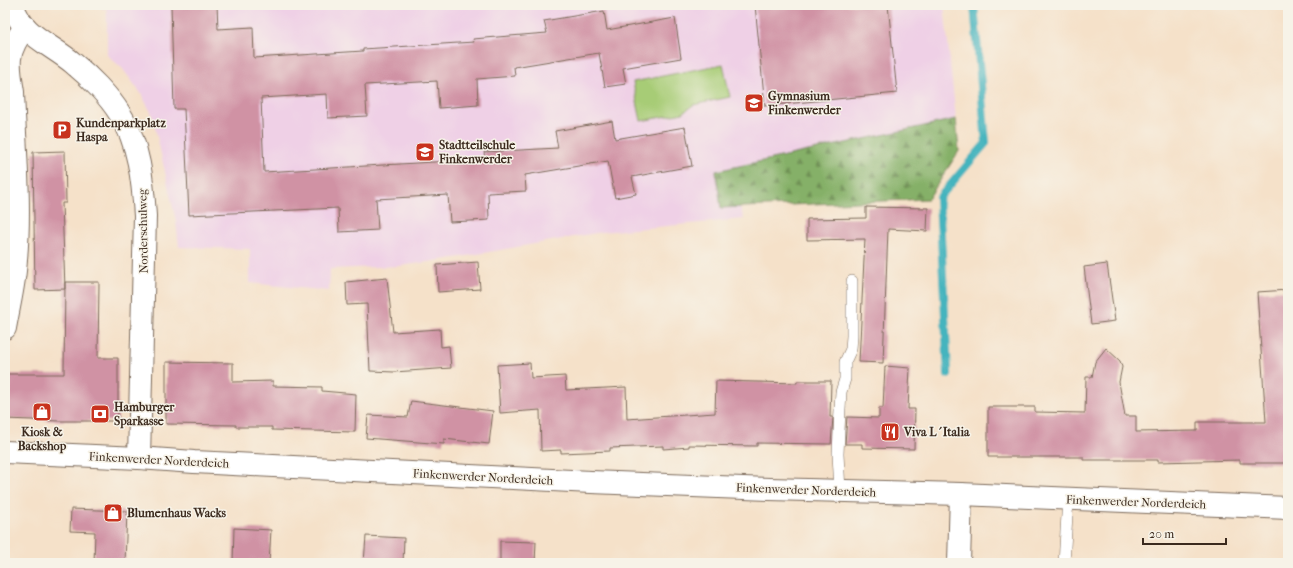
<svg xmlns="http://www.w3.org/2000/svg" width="1293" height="568" viewBox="0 0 1293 568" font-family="'IM FELL French Canon',serif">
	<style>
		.built { fill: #efd0e6 }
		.forest { fill: url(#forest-firs); stroke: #606d42 }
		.pitch { fill: #a7cc76; stroke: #717b4a }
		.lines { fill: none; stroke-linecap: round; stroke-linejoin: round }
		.stream { stroke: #44b4be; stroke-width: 8 }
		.building { fill: #d092a4 }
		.lane-casing { stroke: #7c6a5a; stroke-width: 12 }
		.street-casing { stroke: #7c6a5a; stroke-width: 24 }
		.secondary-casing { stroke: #7c6a5a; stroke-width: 24 }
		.lane { stroke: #fff; stroke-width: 11 }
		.street { stroke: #fff; stroke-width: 22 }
		.secondary { stroke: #fff; stroke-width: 22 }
		.labels { text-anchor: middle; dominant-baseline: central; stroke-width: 3; stroke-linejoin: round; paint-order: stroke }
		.poi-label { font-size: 12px; font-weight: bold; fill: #3b2a1e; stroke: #f7f3e8; text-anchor: start }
		.street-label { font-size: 12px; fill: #3b2a1e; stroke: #f7f3e8 }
	</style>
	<defs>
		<pattern id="forest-firs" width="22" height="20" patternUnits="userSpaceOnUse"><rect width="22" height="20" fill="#85b067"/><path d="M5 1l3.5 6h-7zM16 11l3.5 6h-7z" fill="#6e8f54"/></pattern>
	</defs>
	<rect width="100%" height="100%" fill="#f7f3e8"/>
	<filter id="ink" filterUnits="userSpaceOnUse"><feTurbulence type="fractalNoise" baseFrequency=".025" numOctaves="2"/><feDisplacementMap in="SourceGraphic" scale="8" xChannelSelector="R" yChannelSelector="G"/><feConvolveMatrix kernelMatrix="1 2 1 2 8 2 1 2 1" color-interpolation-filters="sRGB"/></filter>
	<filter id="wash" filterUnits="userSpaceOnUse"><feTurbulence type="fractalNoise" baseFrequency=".012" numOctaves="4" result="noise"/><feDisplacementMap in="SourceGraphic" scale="16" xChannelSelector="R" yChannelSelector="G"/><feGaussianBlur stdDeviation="0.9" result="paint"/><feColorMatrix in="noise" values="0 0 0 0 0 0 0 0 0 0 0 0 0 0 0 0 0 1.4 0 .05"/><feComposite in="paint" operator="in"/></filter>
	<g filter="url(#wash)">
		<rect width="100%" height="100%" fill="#f5e1c9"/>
		<path class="built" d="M 101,5 L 944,5 L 956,119 L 784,158 L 735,192 L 744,219 L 602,232 L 461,257 L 400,266 L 330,269 L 329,291 L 250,283 L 250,249 L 179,247 L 176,221 L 152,114 L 140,92 L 122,68 L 107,55 L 107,9 L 101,8 Z"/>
		<path class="forest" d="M 956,119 L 959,151 L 928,199 L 721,208 L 716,171 Z"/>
		<path class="pitch" d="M 723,64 L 730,97 L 693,105 L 683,113 L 641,121 L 633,82 Z"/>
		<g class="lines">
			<path class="stream" d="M 948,374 L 939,198 L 986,143 L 974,5"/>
		</g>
		<g id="blocks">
			<g class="building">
				<path d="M 171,5 L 217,5 L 218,29 L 253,27 L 254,58 L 363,51 L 363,49 L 474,42 L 473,39 L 547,33 L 544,21 L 604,11 L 607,30 L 675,18 L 681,58 L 623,68 L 626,84 L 605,87 L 599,53 L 514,67 L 515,76 L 477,79 L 478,105 L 439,108 L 437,81 L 365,85 L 367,116 L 328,118 L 327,94 L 261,98 L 264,172 L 485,159 L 484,152 L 558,148 L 555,131 L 612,121 L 615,139 L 685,127 L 692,166 L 632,177 L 636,194 L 615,198 L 608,161 L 525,175 L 526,191 L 488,193 L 489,220 L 450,222 L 448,195 L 376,199 L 378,230 L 339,232 L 338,208 L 189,215 L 184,109 L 174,109 Z"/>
				<path d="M 755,5 L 888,5 L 897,93 L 765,106 Z"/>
				<path d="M 65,151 L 66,203 L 62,203 L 65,289 L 35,290 L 33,152 Z"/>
				<path d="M 866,207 L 928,208 L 927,231 L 888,229 L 883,363 L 859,362 L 865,239 L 807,240 L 807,219 L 866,218 Z"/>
				<path d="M 478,262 L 480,289 L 438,292 L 437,265 Z"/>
				<path d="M 1107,264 L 1115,321 L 1091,324 L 1084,267 Z"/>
				<path d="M 387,278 L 393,332 L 440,329 L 441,347 L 449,346 L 451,368 L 394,372 L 370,371 L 367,304 L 347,305 L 346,282 Z"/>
				<path d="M 65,282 L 99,282 L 98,358 L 118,358 L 118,421 L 60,421 L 5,419 L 5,374 L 64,374 Z"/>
				<path d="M 1288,290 L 1288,463 L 1240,463 L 1240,460 L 1158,462 L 1158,460 L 1083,460 L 1083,457 L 988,457 L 988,407 L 1035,407 L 1035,412 L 1085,413 L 1086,377 L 1092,377 L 1095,362 L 1106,348 L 1120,361 L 1122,367 L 1119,382 L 1125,416 L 1136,416 L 1136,432 L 1197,431 L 1197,422 L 1266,422 L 1257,292 Z"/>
				<path d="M 166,362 L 233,363 L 233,382 L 273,381 L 273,386 L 322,387 L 322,391 L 356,394 L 355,432 L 272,430 L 272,427 L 236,427 L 236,425 L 166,424 Z"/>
				<path d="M 530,363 L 531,378 L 565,376 L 566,390 L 626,387 L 627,419 L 715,413 L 716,381 L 797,383 L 797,381 L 831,381 L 830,417 L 833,417 L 831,444 L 757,443 L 757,446 L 689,445 L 689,447 L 663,449 L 663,446 L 610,448 L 610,451 L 561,453 L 561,450 L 541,451 L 540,410 L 500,413 L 497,365 Z"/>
				<path d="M 885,366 L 910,368 L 908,409 L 915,409 L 914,449 L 862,448 L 862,444 L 845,444 L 847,417 L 879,418 L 879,408 L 883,408 Z"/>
				<path d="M 411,401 L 493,411 L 489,444 L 444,439 L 444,444 L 366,438 L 368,415 L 408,417 Z"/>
				<path d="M 71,509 L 127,511 L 125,563 L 94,563 L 95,532 L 70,531 Z"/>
				<path d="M 234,528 L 271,530 L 269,563 L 233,563 Z"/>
				<path d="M 366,536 L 404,538 L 403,563 L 364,563 Z"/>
				<path d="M 500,541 L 536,542 L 535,563 L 500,563 Z"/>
			</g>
		</g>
	</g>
	<g filter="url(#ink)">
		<use href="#blocks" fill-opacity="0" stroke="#7c6a5a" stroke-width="1"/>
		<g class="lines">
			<g class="lane-casing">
				<g id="lane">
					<path d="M 840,491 L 838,454 L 840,409 L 841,392 L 845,379 L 845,362 L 851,349 L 852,336 L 852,281"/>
					<path d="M 1064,563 L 1068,499"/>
				</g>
			</g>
			<g class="street-casing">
				<g id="street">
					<path d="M 13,5 C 20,34 52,45 73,63 C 89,76 109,96 120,114 C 139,142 143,183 145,216 L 139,458"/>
					<path d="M 5,328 C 9,305 15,282 16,259 C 21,204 15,147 13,92 C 8,62 6,53 25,27"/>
					<path d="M 959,563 L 961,494"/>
				</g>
			</g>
			<g class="secondary-casing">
				<path id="secondary" d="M 5,452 L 139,458 L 194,462 L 591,482 L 769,489 L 961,494 L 1288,508"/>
			</g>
			<use href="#lane" class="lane"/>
			<use href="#street" class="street"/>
			<use href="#secondary" class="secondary"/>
		</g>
	</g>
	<defs>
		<g id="school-square" transform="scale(1)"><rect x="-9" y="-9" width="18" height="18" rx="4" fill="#c8321e" stroke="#f7f3e8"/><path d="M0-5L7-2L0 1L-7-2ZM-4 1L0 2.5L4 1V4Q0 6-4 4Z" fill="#fff"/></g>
		<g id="parking-square" transform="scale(1)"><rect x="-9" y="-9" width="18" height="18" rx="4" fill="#c8321e" stroke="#f7f3e8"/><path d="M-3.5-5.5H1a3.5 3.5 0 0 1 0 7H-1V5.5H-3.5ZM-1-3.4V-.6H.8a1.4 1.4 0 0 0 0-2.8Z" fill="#fff"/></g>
		<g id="shop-square" transform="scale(1)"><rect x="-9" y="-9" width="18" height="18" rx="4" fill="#c8321e" stroke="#f7f3e8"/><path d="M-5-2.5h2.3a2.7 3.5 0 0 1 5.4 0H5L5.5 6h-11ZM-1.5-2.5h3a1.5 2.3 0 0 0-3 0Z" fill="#fff"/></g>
		<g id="bank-square" transform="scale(1)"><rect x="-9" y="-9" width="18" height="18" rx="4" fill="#c8321e" stroke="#f7f3e8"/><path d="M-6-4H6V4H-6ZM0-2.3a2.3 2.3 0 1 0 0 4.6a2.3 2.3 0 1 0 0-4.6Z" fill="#fff"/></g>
		<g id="restaurant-square" transform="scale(1)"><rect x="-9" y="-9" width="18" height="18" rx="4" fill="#c8321e" stroke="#f7f3e8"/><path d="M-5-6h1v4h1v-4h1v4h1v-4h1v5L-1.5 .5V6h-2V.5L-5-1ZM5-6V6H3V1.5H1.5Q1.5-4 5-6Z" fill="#fff"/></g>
	</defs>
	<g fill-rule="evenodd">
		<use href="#school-square" x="754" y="103"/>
		<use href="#parking-square" x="62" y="130"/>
		<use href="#school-square" x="425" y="152"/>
		<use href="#shop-square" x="42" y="412"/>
		<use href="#bank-square" x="100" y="414"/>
		<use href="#restaurant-square" x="890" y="432"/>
		<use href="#shop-square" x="113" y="513"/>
	</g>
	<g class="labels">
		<g class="poi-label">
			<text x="768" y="96">Gymnasium<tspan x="768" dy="14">Finkenwerder</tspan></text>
			<text x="76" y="123">Kundenparkplatz<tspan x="76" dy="14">Haspa</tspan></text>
			<text x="439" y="145">Stadtteilschule<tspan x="439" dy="14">Finkenwerder</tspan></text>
			<text x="114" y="407">Hamburger<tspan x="114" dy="14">Sparkasse</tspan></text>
			<text x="42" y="432" text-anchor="middle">Kiosk &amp;<tspan x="42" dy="14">Backshop</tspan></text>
			<text x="904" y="432">Viva L´Italia</text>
			<text x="127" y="513">Blumenhaus Wacks</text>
		</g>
		<g class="street-label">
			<text transform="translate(143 231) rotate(-91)">Norderschulweg</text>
			<text transform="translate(159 460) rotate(3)">Finkenwerder Norderdeich</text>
			<text transform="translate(483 477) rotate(3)">Finkenwerder Norderdeich</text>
			<text transform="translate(806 490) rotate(2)">Finkenwerder Norderdeich</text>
			<text transform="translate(1136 502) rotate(2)">Finkenwerder Norderdeich</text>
		</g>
	</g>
	<rect width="1293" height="568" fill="none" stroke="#f7f3e8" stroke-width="20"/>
	<path d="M1143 538v6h83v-6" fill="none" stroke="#3b2a1e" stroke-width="2"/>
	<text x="1149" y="538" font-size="12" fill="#3b2a1e" stroke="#f7f3e8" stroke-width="3" paint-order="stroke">20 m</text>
</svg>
